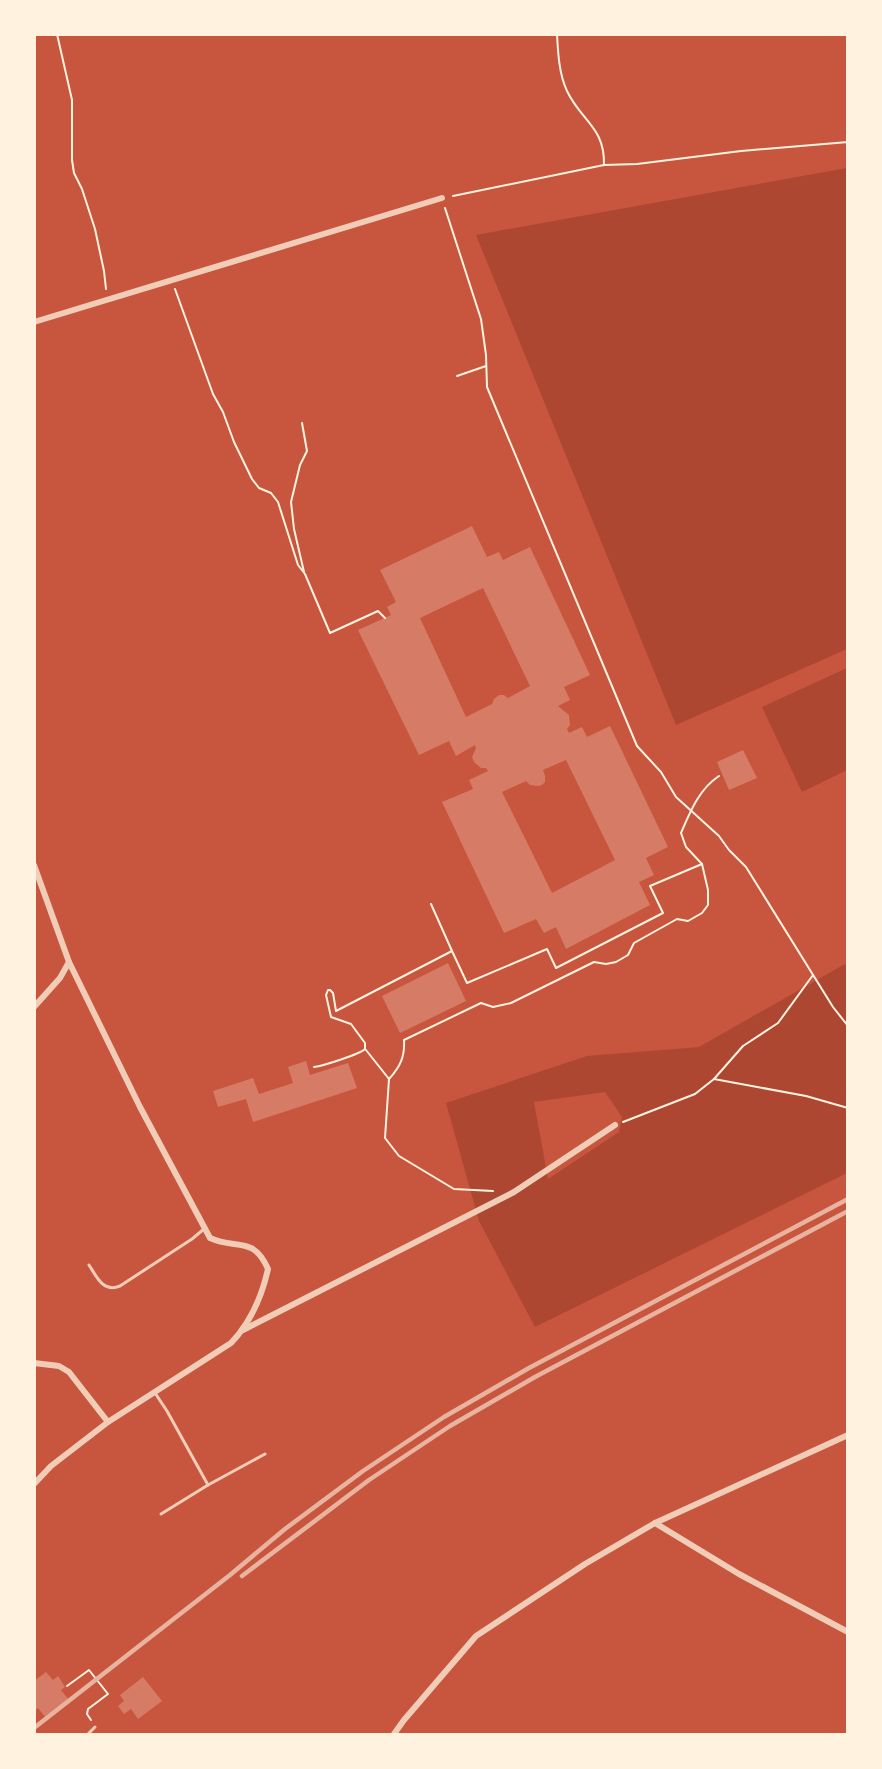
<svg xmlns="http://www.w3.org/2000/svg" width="882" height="1769" viewBox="0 0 882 1769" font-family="Quicksand,sans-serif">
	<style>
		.green { fill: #ae4732; fill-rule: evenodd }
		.building { fill: #d67c66; fill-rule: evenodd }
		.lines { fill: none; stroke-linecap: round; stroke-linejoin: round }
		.path { stroke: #fff3e0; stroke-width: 2 }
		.service { stroke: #f1ccb7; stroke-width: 3 }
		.minor { stroke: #f1ccb7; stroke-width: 6 }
		.rail { stroke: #e9b49f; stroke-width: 4.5 }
	</style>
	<rect width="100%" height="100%" fill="#c8553d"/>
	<g class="green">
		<path d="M 847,168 L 847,649 L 676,725 L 476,235 Z"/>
		<path d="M 847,668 L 847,770 L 802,792 L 762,707 Z"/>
		<path d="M 845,964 L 847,968 L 847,1173 L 535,1327 L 479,1221 L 446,1103 L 587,1056 L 699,1047 ZM 605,1092 L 622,1117 L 619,1132 L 548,1179 L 534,1102 Z"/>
	</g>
	<g class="building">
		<path d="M 472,526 L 487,557 L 499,552 L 503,560 L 530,547 L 590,675 L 564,687 L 570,700 L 558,706 L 569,715 L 570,725 L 567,729 L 569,733 L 582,727 L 587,737 L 610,726 L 668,847 L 646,858 L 654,875 L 639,882 L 650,905 L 566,949 L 556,927 L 544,933 L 536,919 L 504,933 L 442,802 L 473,789 L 469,780 L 488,771 L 486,768 L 481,768 L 474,762 L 472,757 L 476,748 L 475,745 L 456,756 L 449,741 L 419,755 L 358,630 L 391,615 L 387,607 L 396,602 L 380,570 ZM 483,588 L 530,686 L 508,698 L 504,695 L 499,695 L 494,699 L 492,704 L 466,717 L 420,618 ZM 566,760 L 615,860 L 552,893 L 502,792 L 526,781 L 530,785 L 538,786 L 542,785 L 545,782 L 545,776 L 543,770 Z"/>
		<path d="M 743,750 L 757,778 L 729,790 L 717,762 Z"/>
		<path d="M 448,963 L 466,1001 L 400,1033 L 382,996 Z"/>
		<path d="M 306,1061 L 310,1075 L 348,1063 L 357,1088 L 253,1122 L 246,1099 L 218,1107 L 213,1091 L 253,1078 L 259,1094 L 293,1083 L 288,1067 Z"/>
		<path d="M 46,1672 L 53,1680 L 58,1676 L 65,1687 L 61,1690 L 69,1700 L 46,1718 L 38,1708 L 34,1711 L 34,1681 Z"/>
		<path d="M 143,1677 L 162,1701 L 138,1719 L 131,1709 L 124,1714 L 118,1706 L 124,1701 L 120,1695 Z"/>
	</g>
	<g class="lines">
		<g class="path">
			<path d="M 57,34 L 72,100 L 72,160 L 74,173 L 82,189 L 95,229 L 104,271 L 106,289"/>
			<path d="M 557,34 C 558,53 559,74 567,91 C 581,121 605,127 604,165"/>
			<path d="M 453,196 L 604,165 L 637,164 L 741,151 L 848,142"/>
			<path d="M 445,208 L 481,319 L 486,355 L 487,387 L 637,746 L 661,772 L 676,797 L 719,836 L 729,850 L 746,867 L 833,1007 L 848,1026"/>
			<path d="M 175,289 L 213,394 L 223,412 L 234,442 L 252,479 L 259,488 L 271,493 L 278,502 L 298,565 L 305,574 L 330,633 L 378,611 L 385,618"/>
			<path d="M 457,376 L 486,366"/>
			<path d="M 302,423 L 307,451 L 300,465 L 291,502 L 294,529 L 304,572"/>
			<path d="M 452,951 L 467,983 L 547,949 L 556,968 L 663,913 L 650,886 L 702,864"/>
			<path d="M 366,1050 L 389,1079 L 385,1138 L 399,1156 L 454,1189 L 493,1191"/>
			<path d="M 314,1067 C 323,1066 360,1054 365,1049 L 365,1043 L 351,1024 L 331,1017 L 326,995 L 328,990 L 330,990 L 333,993 L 336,1011 L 452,951 L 431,904"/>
			<path d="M 389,1079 C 400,1067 405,1057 404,1040 L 481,1003 L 493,1007 L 511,1003 L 594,962 L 606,964 L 616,962 L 628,955 L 634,943 L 677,919 L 688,921 L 702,913 L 708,905 L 708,890 L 702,864 L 686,847 L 681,833 C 690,812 699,789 719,776"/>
			<path d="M 714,1079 L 806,1096 L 848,1108"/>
			<path d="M 623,1122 L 695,1094 L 714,1079 L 743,1046 L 778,1023 L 813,975"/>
			<path d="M 67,1686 L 89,1670 L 108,1694 L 88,1709 L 87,1714 L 91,1720"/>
		</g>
		<g class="service">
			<path d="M 89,1265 C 97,1277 103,1293 120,1286 L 192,1239 L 204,1229"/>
			<path d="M 155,1393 L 167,1411 L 208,1485 L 265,1454"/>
			<path d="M 161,1514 L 208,1485"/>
			<path d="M 88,1734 L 95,1727"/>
		</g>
		<g class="minor">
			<path d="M 34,322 L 442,198"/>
			<path d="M 34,865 L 69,962 L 140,1107 L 210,1238 C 236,1250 253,1235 268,1269 C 262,1296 251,1322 231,1343 L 108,1422 L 51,1466 L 34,1484"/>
			<path d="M 34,1007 L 60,978 L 69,962"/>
			<path d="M 243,1330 L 514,1192 L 615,1125"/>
			<path d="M 34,1363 L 59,1366 L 69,1372 L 108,1422"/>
			<path d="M 655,1523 L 739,1574 L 848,1632"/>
			<path d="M 394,1734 L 404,1720 L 476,1636 L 585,1564 L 655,1523 L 848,1435"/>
		</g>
		<g class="rail">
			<path d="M 242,1576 L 369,1480 L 450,1426 L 535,1377 L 848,1211"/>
			<path d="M 34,1728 L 230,1575 L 285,1529 L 363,1471 L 444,1417 L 529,1368 L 848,1199"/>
		</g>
	</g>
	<rect width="882" height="1769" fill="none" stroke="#fff3e0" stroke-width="72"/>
</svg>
